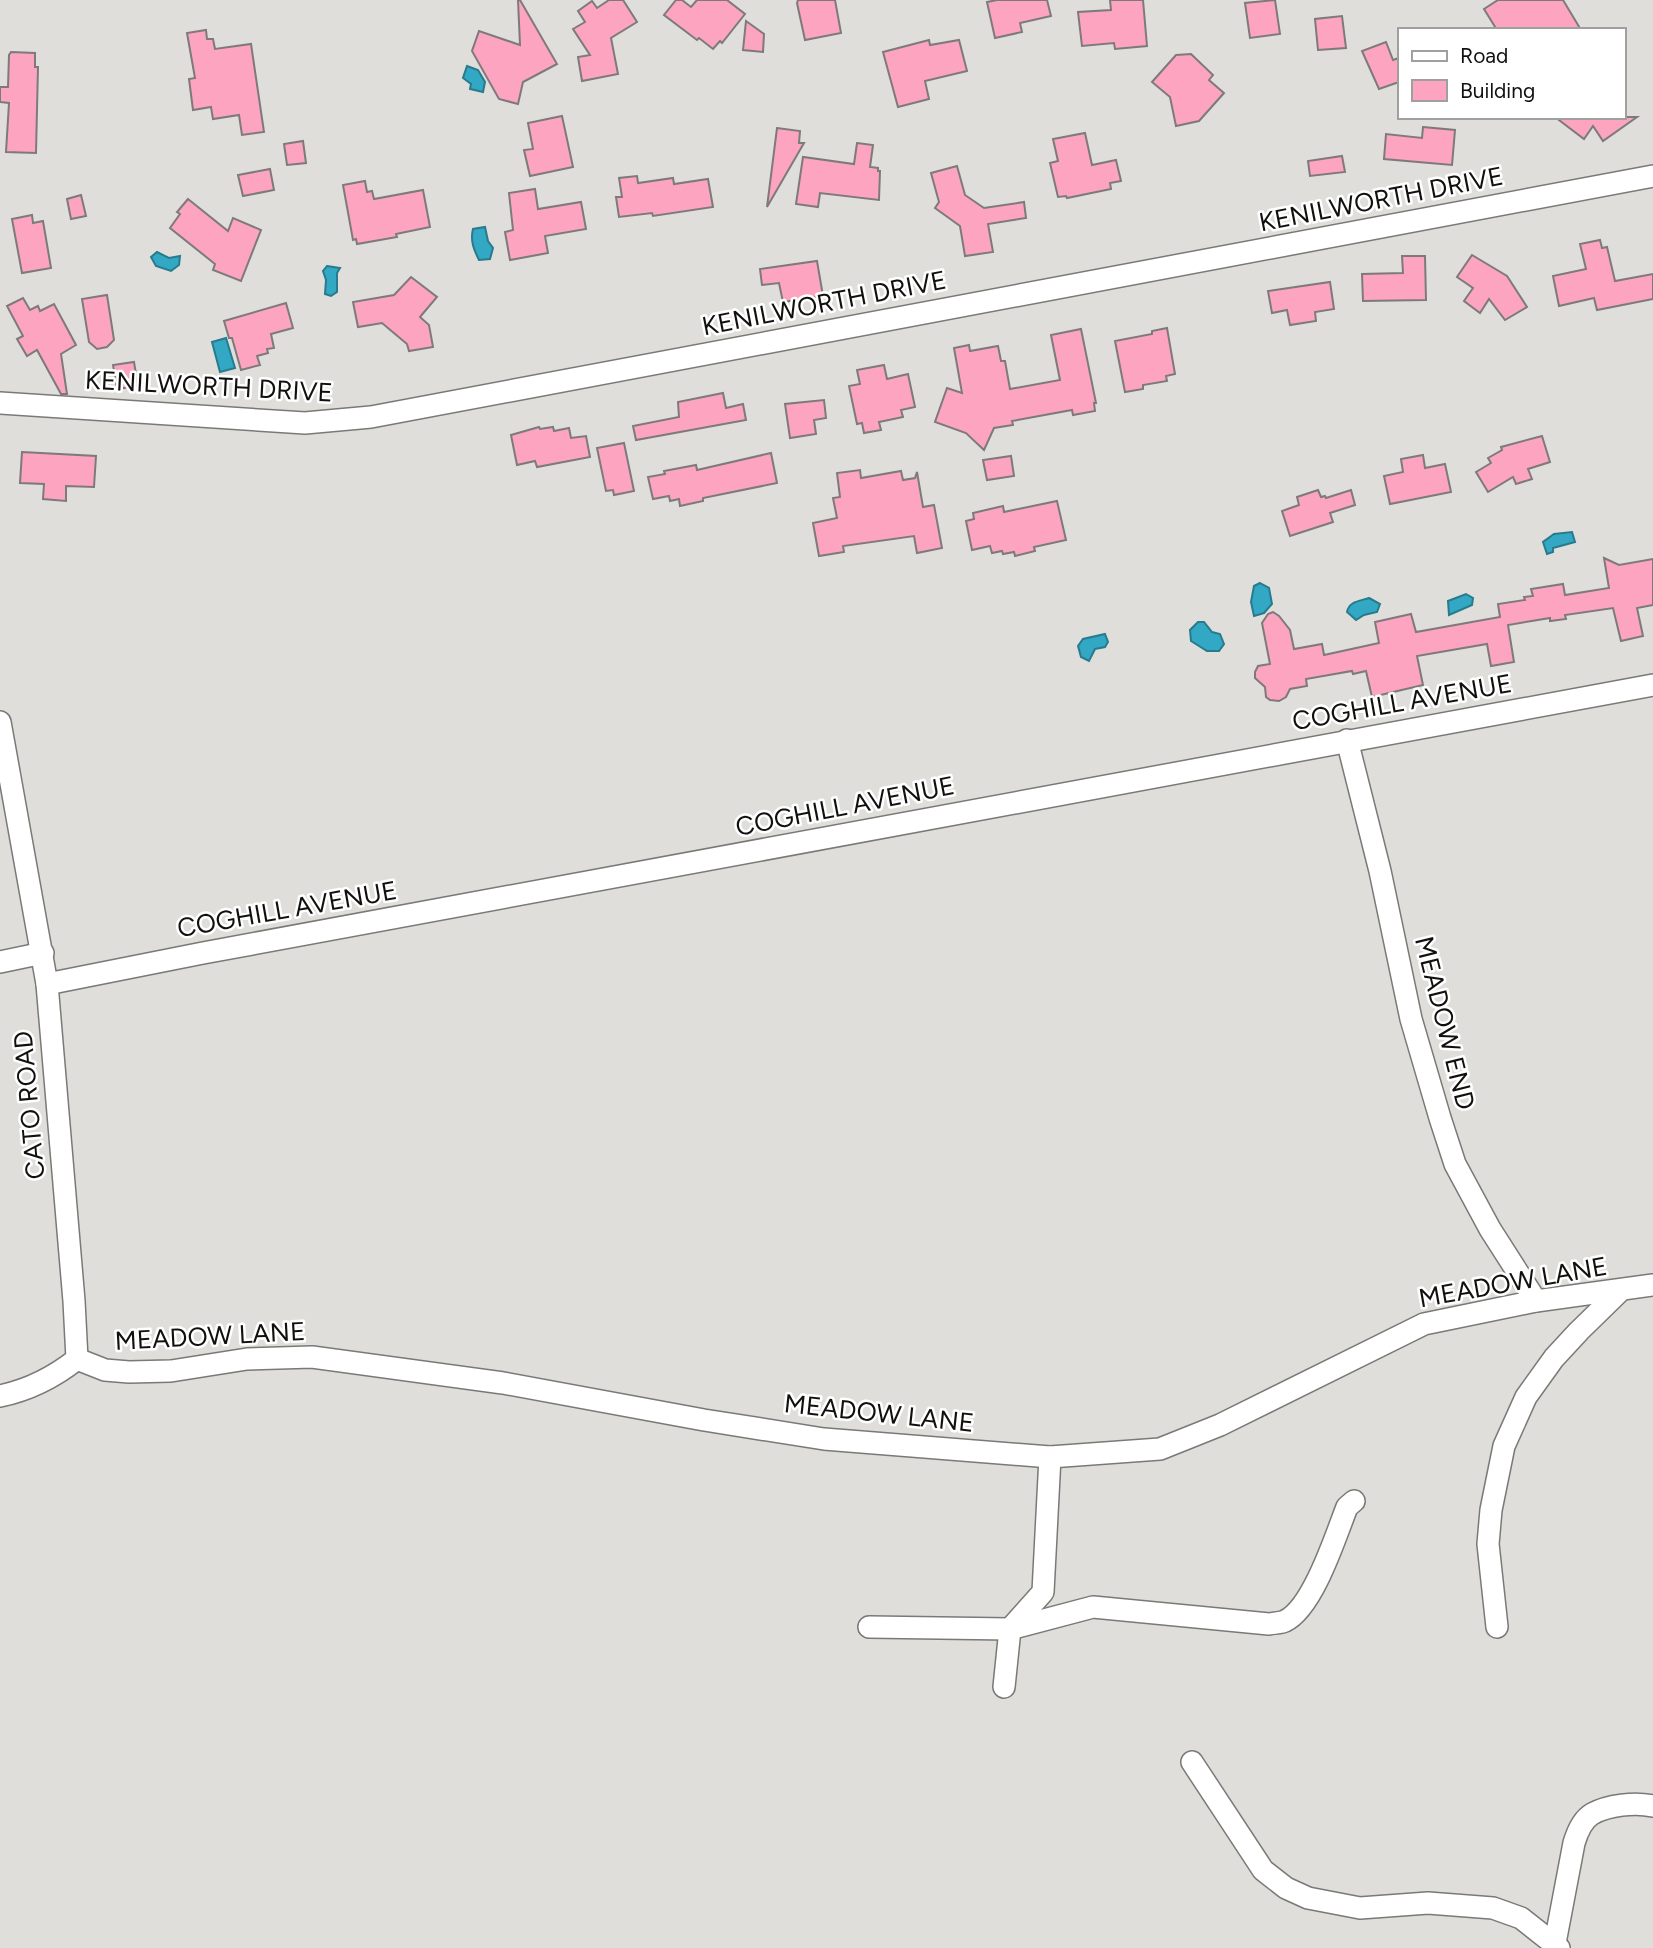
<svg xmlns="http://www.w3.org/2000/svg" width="1653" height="1948" viewBox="0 0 1653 1948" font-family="Figtree,sans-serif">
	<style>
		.water { fill: #32a8c4; stroke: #287a8d; stroke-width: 2 }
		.building { fill: #fda5c0; stroke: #7e7a7b; stroke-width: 2 }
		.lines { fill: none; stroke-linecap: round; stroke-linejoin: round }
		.minor-casing { stroke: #7a7976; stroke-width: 24 }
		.minor { stroke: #fff; stroke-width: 21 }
		.labels { text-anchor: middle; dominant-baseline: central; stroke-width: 5; stroke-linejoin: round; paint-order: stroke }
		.street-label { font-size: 26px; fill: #10100e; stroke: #fff }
	</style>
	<rect width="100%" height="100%" fill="#dfdeda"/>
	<g class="water">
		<path d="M 467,66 L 478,70 L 485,82 L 483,92 L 470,89 L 471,84 L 463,78 Z"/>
		<path d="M 485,227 L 488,241 L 493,248 L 490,259 L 479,260 C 474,250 470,241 473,229 Z"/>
		<path d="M 157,252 L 169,258 L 180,256 L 179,265 L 171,271 L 156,266 L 151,257 Z"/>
		<path d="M 327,266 L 340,268 L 337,273 L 337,292 L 331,296 L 325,294 L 326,280 L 323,271 Z"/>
		<path d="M 226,338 L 235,368 L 220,372 L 212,342 Z"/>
		<path d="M 1572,532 L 1575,542 L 1553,548 L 1553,552 L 1547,554 L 1543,542 L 1554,534 Z"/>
		<path d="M 1260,583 L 1269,588 L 1272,604 L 1264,613 L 1254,616 L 1251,602 L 1254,586 Z"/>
		<path d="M 1466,594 L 1473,598 L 1472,605 L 1449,615 L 1448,601 Z"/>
		<path d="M 1369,598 L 1380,604 L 1377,612 L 1364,615 L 1356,620 L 1347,612 C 1349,601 1360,601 1369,598 Z"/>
		<path d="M 1198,622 L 1204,622 L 1212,632 L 1220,634 L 1224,644 L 1219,651 L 1207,651 L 1191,641 L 1190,630 Z"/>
		<path d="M 1105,634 L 1108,642 L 1105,647 L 1095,649 L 1089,661 L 1081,657 L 1078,646 L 1083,639 Z"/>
	</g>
	<g class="building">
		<path d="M 518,0 L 520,0 L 557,64 L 523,82 L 518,104 L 499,99 L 472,51 L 479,31 L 520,45 Z"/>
		<path d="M 609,0 L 623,0 L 637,22 L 611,38 L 618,74 L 582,81 L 578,57 L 590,55 L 573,29 L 585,22 L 578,11 L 592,1 L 597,8 Z"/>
		<path d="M 676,0 L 682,0 L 691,7 L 697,0 L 727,0 L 745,14 L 722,43 L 720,41 L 713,49 L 699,38 L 697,40 L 664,15 Z"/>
		<path d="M 798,0 L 835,0 L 841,33 L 805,40 L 797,3 Z"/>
		<path d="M 997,0 L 1047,0 L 1051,16 L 1020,23 L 1022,32 L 995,38 L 987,2 Z"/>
		<path d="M 1110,0 L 1143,0 L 1147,46 L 1115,49 L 1114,43 L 1082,46 L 1078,12 L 1111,10 Z"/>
		<path d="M 1275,0 L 1280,34 L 1250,38 L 1245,3 Z"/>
		<path d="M 1498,0 L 1563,0 L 1581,30 L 1497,30 L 1484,9 Z"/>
		<path d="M 1342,16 L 1346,48 L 1318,50 L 1315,19 Z"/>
		<path d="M 746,21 L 764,34 L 763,52 L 743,50 Z"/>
		<path d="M 206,30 L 207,39 L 213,39 L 215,49 L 251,44 L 264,132 L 242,135 L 239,115 L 213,119 L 211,107 L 193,110 L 189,79 L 195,78 L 187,33 Z"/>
		<path d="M 929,40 L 930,45 L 959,40 L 967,71 L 925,81 L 929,99 L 898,107 L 883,52 Z"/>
		<path d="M 1386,42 L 1393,60 L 1399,58 L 1399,82 L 1379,89 L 1362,51 Z"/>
		<path d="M 11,52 L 35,53 L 35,67 L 38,67 L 36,153 L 6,152 L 9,103 L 0,102 L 0,87 L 8,87 L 9,55 Z"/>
		<path d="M 1191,54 L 1213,75 L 1209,80 L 1224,93 L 1199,121 L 1176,126 L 1170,97 L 1152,82 L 1176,55 Z"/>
		<path d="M 562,116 L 573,167 L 530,176 L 524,150 L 533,149 L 528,123 Z"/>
		<path d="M 1555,117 L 1637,117 L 1603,141 L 1593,126 L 1584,139 Z"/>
		<path d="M 1423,127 L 1455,130 L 1452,165 L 1384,159 L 1386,134 L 1422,138 Z"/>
		<path d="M 777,128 L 800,131 L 799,143 L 804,143 L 767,207 Z"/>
		<path d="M 1085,133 L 1092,165 L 1116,160 L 1121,181 L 1110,183 L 1111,189 L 1067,198 L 1066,196 L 1058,197 L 1050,163 L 1058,161 L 1053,139 Z"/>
		<path d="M 303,141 L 306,163 L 287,165 L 284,144 Z"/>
		<path d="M 857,143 L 873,145 L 870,167 L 878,168 L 878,171 L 880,171 L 879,200 L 820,193 L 818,207 L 796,204 L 803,157 L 854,164 Z"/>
		<path d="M 1342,156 L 1345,172 L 1310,176 L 1308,161 Z"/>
		<path d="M 957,166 L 965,195 L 984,208 L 1024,202 L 1026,218 L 988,224 L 993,252 L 965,256 L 960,226 L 935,208 L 939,202 L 931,173 Z"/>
		<path d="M 270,169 L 274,190 L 243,196 L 238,175 Z"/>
		<path d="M 637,176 L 638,183 L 673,178 L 674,184 L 708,179 L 713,207 L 653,216 L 652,213 L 619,217 L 616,197 L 622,197 L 619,178 Z"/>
		<path d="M 365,181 L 367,192 L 372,191 L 374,199 L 423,190 L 430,227 L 396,234 L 397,237 L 357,244 L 356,239 L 353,240 L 343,185 Z"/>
		<path d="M 535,189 L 538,209 L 581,202 L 586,229 L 545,236 L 548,253 L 510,260 L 505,232 L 513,230 L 509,193 Z"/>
		<path d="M 81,195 L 86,216 L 71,219 L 67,199 Z"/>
		<path d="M 188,199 L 228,231 L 233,218 L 261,230 L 241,281 L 213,270 L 215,264 L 170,228 L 180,214 L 177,212 Z"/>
		<path d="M 32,215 L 33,223 L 43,221 L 51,268 L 22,273 L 12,219 Z"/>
		<path d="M 1600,240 L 1602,248 L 1607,247 L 1615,281 L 1653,274 L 1653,299 L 1597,310 L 1594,298 L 1559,306 L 1553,276 L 1586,269 L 1580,244 Z"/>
		<path d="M 1472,255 L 1507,276 L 1527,307 L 1505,320 L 1489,299 L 1480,313 L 1464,301 L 1473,288 L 1457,277 Z"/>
		<path d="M 1402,256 L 1425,256 L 1426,300 L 1363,301 L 1362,274 L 1403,273 Z"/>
		<path d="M 817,261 L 823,296 L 783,302 L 779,283 L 762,285 L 760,269 Z"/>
		<path d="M 411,277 L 437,297 L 420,317 L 429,325 L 433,347 L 409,351 L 407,344 L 382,323 L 358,327 L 353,302 L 394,295 Z"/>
		<path d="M 1330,282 L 1334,309 L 1315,312 L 1316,321 L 1290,325 L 1287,310 L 1272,313 L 1268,291 Z"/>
		<path d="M 107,295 L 114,340 L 107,347 L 97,349 L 89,342 L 82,299 Z"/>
		<path d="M 23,298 L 30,310 L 38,306 L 40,311 L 54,304 L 76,345 L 61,354 L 67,394 L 61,394 L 37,350 L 27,356 L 17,339 L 23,336 L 7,306 Z"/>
		<path d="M 286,303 L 293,328 L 271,334 L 274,348 L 267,349 L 268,353 L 257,356 L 260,365 L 241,370 L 232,338 L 229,338 L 224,321 Z"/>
		<path d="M 1167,328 L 1175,374 L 1166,376 L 1167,381 L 1143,385 L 1143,389 L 1125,392 L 1115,341 L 1152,334 L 1152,331 Z"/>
		<path d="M 1081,329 L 1096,403 L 1094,403 L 1095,411 L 1073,415 L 1072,410 L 1012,421 L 1013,425 L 994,428 L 984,450 L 966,433 L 935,422 L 947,388 L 962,393 L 954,348 L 969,345 L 970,351 L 998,346 L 1001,361 L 1005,361 L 1010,389 L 1060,380 L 1051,335 Z"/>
		<path d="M 134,362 L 138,386 L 117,389 L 113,365 Z"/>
		<path d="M 884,365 L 887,379 L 908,374 L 915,407 L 901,410 L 903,417 L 879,422 L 881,430 L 864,433 L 862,423 L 857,424 L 849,386 L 860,384 L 857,370 Z"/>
		<path d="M 723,393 L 726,408 L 743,404 L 746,420 L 636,440 L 633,426 L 679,417 L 678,402 Z"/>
		<path d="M 824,400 L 826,418 L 814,420 L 816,434 L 790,438 L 785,404 Z"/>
		<path d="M 539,427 L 540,429 L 553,427 L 554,431 L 569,428 L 571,438 L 586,436 L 590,457 L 537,467 L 535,461 L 517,465 L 511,435 Z"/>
		<path d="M 1542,436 L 1550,462 L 1528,469 L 1532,479 L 1516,484 L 1513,477 L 1488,492 L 1476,472 L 1491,463 L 1488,458 L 1502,450 L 1501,447 Z"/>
		<path d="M 624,443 L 634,491 L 614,495 L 613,490 L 606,491 L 597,448 Z"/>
		<path d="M 22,452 L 96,456 L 94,487 L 66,486 L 66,501 L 43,499 L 44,484 L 20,483 Z"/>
		<path d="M 771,453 L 777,483 L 703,498 L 703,501 L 680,506 L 679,499 L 670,501 L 669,496 L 653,499 L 648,477 L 665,474 L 664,471 L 696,465 L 697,470 Z"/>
		<path d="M 1423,455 L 1425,468 L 1445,464 L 1451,492 L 1390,504 L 1384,476 L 1403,472 L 1401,459 Z"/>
		<path d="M 1011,456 L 1014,476 L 987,480 L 983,460 Z"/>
		<path d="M 860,470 L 861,478 L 901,471 L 903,480 L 915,478 L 917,472 L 923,507 L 934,505 L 942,548 L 917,553 L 914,536 L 843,546 L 844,552 L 819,556 L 813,523 L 837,518 L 833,498 L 840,497 L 837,473 Z"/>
		<path d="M 1318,490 L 1321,497 L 1325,496 L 1326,498 L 1351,490 L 1355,505 L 1330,513 L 1333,522 L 1290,536 L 1282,511 L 1299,505 L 1297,497 Z"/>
		<path d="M 1057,501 L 1066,540 L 1034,547 L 1035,551 L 1015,556 L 1014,552 L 1003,554 L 1002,551 L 992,553 L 990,546 L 972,550 L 966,521 L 974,519 L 973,513 L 1003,506 L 1004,512 Z"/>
		<path d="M 1604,558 L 1619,565 L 1653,559 L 1653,605 L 1637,608 L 1643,636 L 1621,641 L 1613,608 L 1565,615 L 1566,619 L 1550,621 L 1550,618 L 1508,625 L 1514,662 L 1491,666 L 1487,644 L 1417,656 L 1423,685 L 1372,697 L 1366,671 L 1353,674 L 1352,671 L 1306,679 L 1307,686 L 1290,689 L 1286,697 L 1279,701 L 1270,700 L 1266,697 L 1265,687 L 1255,678 L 1255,672 L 1258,666 L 1270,664 L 1262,623 L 1268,614 L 1273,612 L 1279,616 L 1290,630 L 1294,649 L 1322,644 L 1324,655 L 1379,643 L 1375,622 L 1411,614 L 1416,632 L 1500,617 L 1498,604 L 1525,600 L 1524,597 L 1533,596 L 1531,589 L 1563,584 L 1565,595 L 1609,588 Z"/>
	</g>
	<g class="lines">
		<g class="minor-casing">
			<g id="minor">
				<path d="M 0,403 L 305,423 L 371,417 L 1653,176"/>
				<path d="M 0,722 L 47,984 L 74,1301 L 77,1359 C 53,1378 29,1390 0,1396"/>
				<path d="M 1347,740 L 1380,871 L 1411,1019 L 1440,1118 L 1455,1164 L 1490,1229 L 1536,1301"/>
				<path d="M 0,962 L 43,953"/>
				<path d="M 47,984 L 203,953 L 1653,685"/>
				<path d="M 77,1359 L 105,1370 L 129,1372 L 171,1371 L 247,1359 L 312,1357 L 503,1383 L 704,1420 L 824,1439 L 1050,1457 L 1160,1449 L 1220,1425 L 1424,1324 L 1536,1301 L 1653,1285"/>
				<path d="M 869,1627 L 1010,1629 L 1093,1607 L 1269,1624 C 1274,1623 1281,1623 1285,1621 C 1313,1608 1336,1535 1347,1507 L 1354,1501"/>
				<path d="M 1497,1627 L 1488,1544 L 1491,1510 L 1504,1446 L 1526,1397 L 1554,1358 L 1579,1331 L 1620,1291"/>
				<path d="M 1004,1687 L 1010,1629 L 1043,1592 L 1050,1457"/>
				<path d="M 1192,1762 L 1263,1870 L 1286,1888 L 1308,1898 L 1360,1908 L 1428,1903 L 1493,1908 L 1521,1918 L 1559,1948"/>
				<path d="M 1555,1943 L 1574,1843 C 1577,1833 1582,1820 1592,1814 C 1608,1805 1635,1802 1653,1806"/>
			</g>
		</g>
		<use href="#minor" class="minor"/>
	</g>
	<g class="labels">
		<g class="street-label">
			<text transform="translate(1381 199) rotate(-11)">KENILWORTH DRIVE</text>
			<text transform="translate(824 303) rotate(-11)">KENILWORTH DRIVE</text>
			<text transform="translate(209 386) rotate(3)">KENILWORTH DRIVE</text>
			<text transform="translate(1402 702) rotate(-10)">COGHILL AVENUE</text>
			<text transform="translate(845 806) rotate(-11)">COGHILL AVENUE</text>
			<text transform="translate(287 909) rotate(-10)">COGHILL AVENUE</text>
			<text transform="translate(1445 1023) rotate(76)">MEADOW END</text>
			<text transform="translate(29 1105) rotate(-95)">CATO ROAD</text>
			<text transform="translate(1513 1282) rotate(-10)">MEADOW LANE</text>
			<text transform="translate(210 1336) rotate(-3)">MEADOW LANE</text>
			<text transform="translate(879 1413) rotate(6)">MEADOW LANE</text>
		</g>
	</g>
	<rect x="1398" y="28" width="228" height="91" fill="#ffffff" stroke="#9f9f9f" stroke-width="2"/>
	<rect x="1412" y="51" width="35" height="10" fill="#ffffff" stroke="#9f9f9f" stroke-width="2"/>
	<text x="1460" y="63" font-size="21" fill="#10100e">Road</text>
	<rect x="1412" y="80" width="35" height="21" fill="#fda5c0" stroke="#9f9f9f" stroke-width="2"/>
	<text x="1460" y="98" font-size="21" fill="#10100e">Building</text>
</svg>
